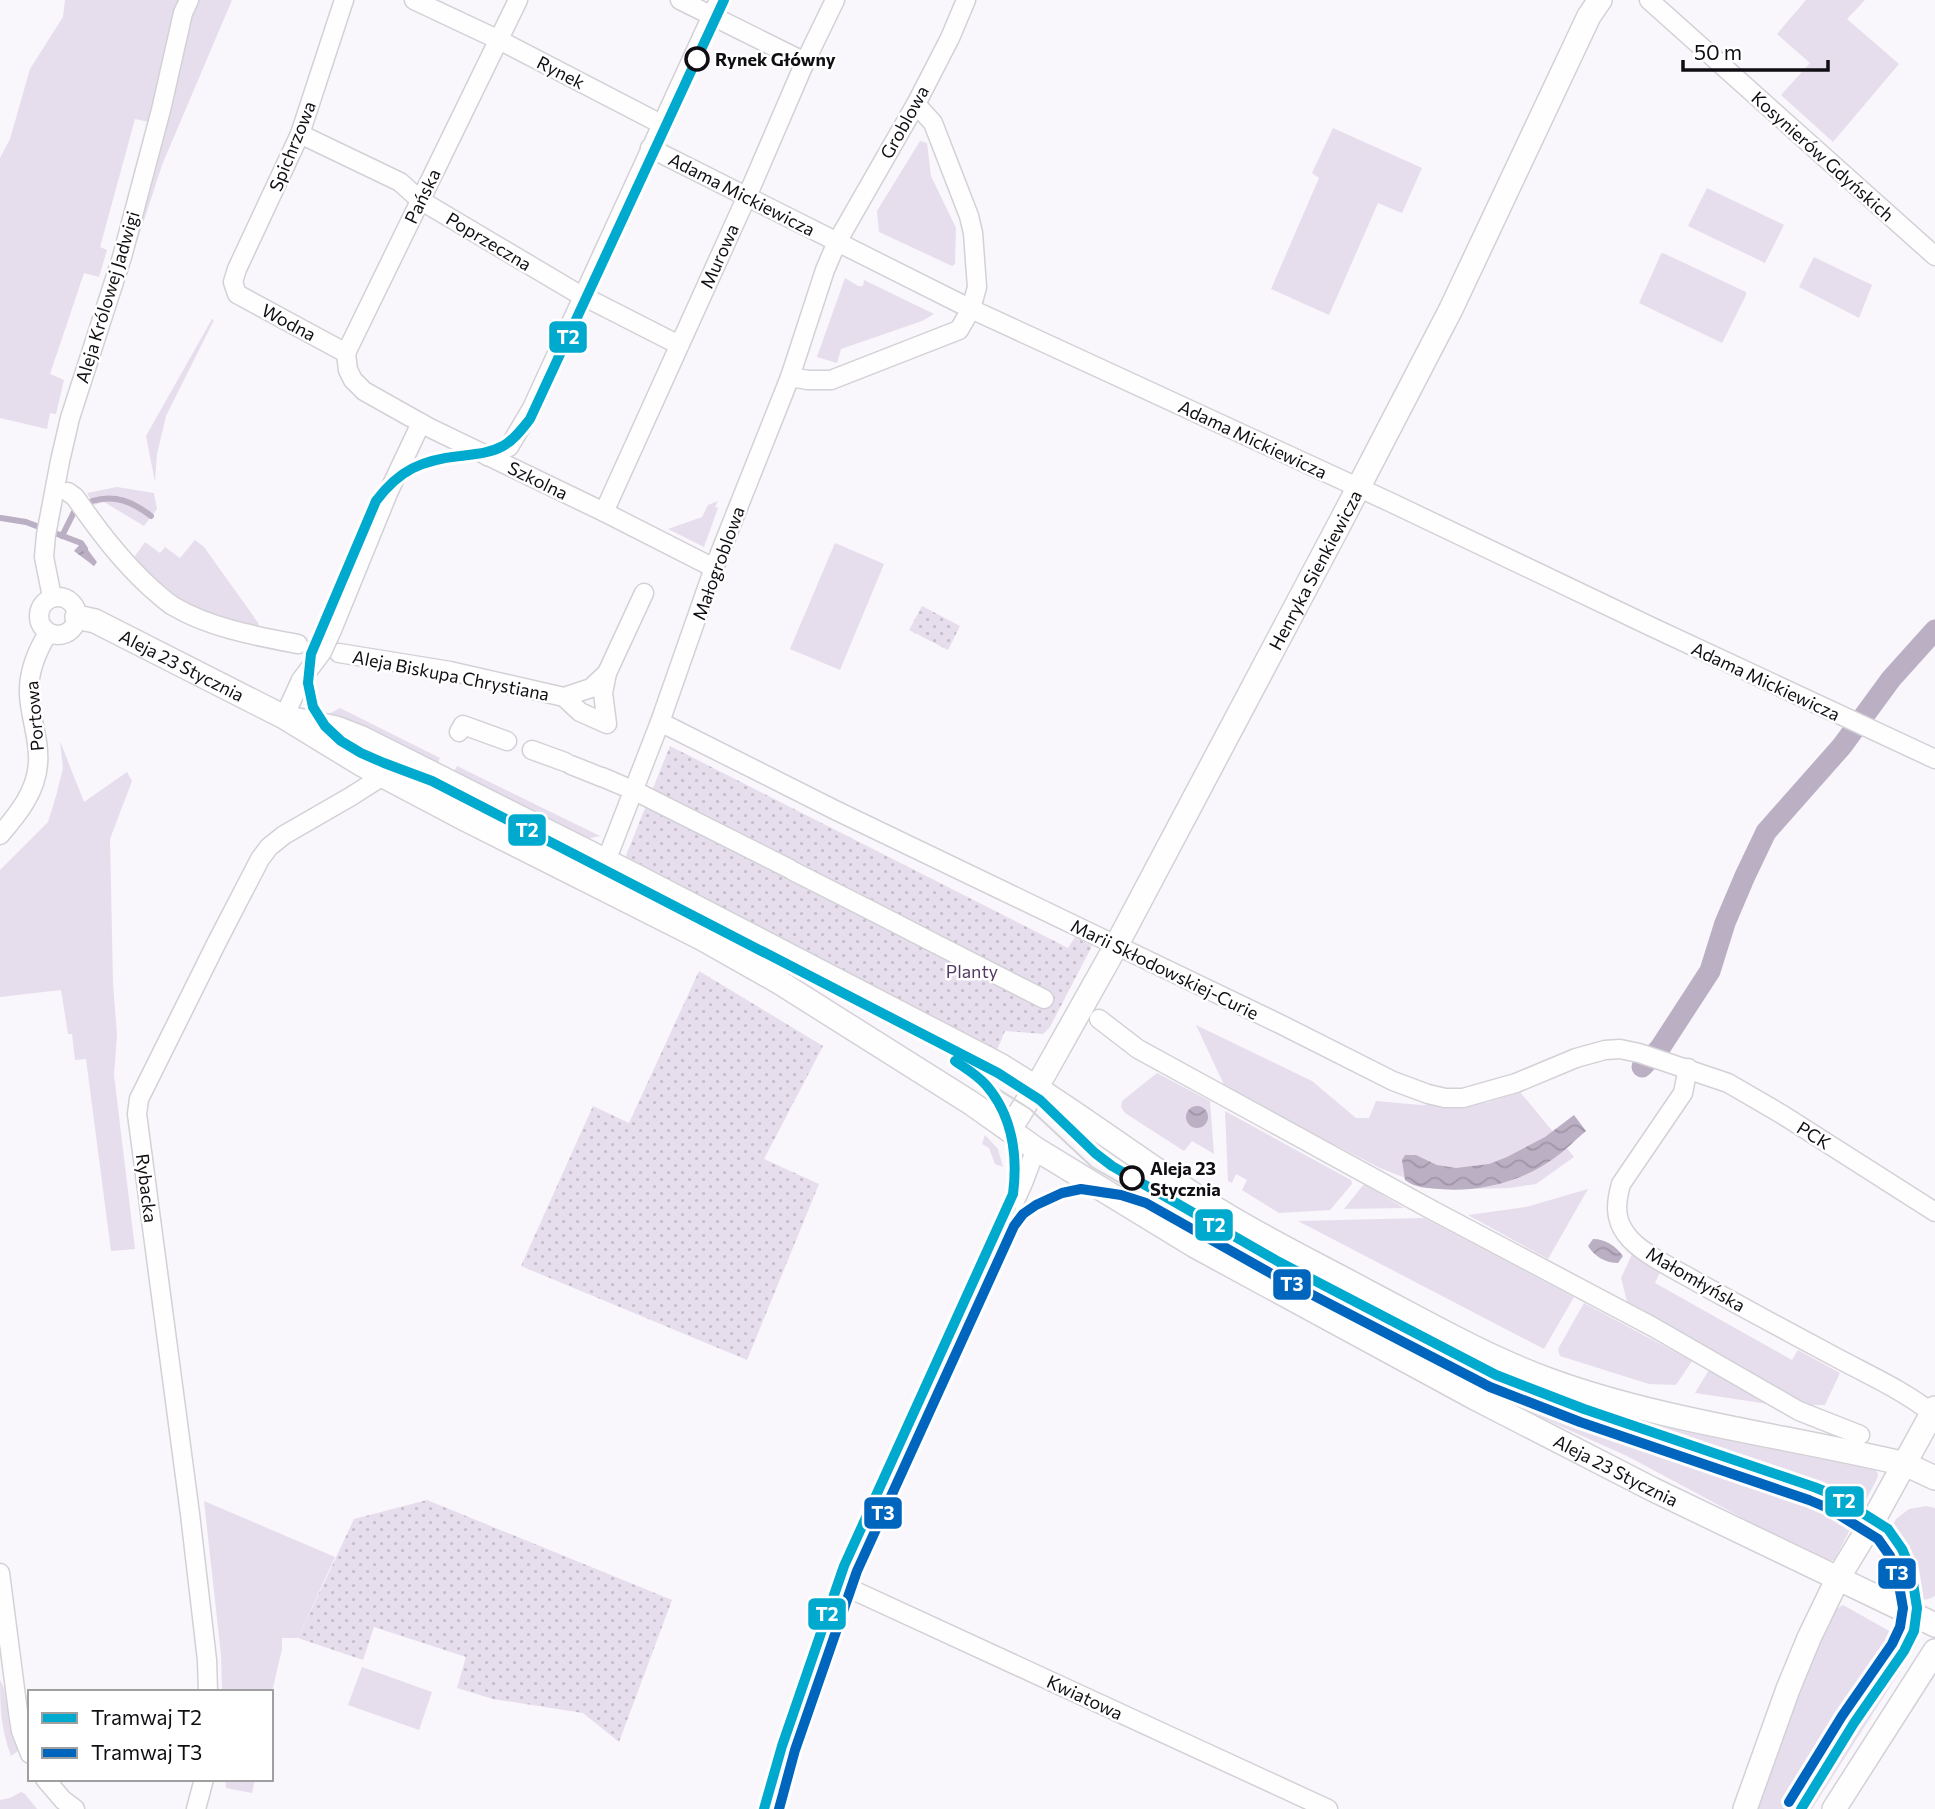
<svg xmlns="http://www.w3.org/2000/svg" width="1935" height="1809" viewBox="0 0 1935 1809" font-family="Commissioner,sans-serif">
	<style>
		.green { fill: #e7deed }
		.park { fill: url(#park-dots) }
		.water { fill: url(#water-waves) }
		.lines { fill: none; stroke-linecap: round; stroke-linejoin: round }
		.stream { stroke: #bbafc4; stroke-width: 6 }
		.canal { stroke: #bbafc4; stroke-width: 21 }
		.street-casing { stroke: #d3d1d6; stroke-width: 21 }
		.secondary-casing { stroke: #d3d1d6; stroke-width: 26 }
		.street { stroke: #fefeff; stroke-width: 18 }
		.secondary { stroke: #fefeff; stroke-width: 23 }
		.tram { stroke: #d4d3d5; stroke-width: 2 }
		.street-bridge-casing { stroke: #d3d1d6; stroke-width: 21; stroke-linecap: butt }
		.street-bridge { stroke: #fefeff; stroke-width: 18 }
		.tram-1-casing { stroke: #fff; stroke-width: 16 }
		.tram-2-casing { stroke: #fff; stroke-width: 16 }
		.tram-1 { stroke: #00a9ce; stroke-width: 10 }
		.tram-2 { stroke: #0065bd; stroke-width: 10 }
		.stop-dot { fill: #fff; stroke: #100e12; stroke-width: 3.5 }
		.labels { text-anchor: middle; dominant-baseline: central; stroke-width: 5; stroke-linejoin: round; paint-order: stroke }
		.stop-label { font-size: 18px; font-weight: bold; fill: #100e12; stroke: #fff; text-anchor: start }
		.street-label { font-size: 18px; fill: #100e12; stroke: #fff }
		.park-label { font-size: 18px; fill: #533962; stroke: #fff }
		.line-badge { stroke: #fff; stroke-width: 2.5 }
		.badge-label { font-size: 19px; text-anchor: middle; font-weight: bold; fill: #fff }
	</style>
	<defs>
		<pattern id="park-dots" width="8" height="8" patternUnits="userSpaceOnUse" patternTransform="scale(1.75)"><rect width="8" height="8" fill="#e7deed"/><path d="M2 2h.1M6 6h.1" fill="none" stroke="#c5bdca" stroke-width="1.8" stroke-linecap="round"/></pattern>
		<pattern id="water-waves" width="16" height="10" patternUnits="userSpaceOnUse" patternTransform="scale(1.75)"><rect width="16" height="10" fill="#bbafc4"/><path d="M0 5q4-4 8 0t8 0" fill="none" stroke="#a095a7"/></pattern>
	</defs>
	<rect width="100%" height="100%" fill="#f9f6fc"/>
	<g class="green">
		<path d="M 65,0 L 179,0 L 149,122 L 135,119 L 100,247 L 107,250 L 99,277 L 84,273 L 50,374 L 64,380 L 56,414 L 50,413 L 47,429 L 0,418 L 0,158 L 10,139 L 30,69 L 63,17 Z"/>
		<path d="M 197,0 L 232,0 L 162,165 L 135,248 L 133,248 L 183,33 Z"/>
		<path d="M 1806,0 L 1865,0 L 1847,19 L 1899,64 L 1833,142 L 1781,95 L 1810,63 L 1777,34 Z"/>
		<path d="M 1333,128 L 1422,168 L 1402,213 L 1378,203 L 1329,315 L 1271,289 L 1319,178 L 1312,173 Z"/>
		<path d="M 920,141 L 927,143 L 931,176 L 956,228 L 955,264 L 952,266 L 879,232 L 877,211 Z"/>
		<path d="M 1707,188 L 1784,225 L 1765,263 L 1688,226 Z"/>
		<path d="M 1663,253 L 1746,292 L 1746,295 L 1722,343 L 1639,303 L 1661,254 Z"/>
		<path d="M 1814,257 L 1872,285 L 1859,318 L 1799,287 Z"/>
		<path d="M 845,278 L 858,286 L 863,286 L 864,280 L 934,314 L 922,321 L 841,349 L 837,363 L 817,357 Z"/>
		<path d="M 212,319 L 214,320 L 166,416 L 157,454 L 155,482 L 146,436 Z"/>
		<path d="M 117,487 L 154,493 L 157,509 L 144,526 L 104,502 L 94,505 L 87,493 Z"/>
		<path d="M 718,501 L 715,507 L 718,508 L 704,547 L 668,529 L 702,517 L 708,505 Z"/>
		<path d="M 195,540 L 204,547 L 259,624 L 258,629 L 208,615 L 181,604 L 136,564 L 135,556 L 145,542 L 160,553 L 165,547 L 180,558 Z"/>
		<path d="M 835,543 L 884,564 L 840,670 L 790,649 Z"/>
		<path d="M 340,708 L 440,758 L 435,769 L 327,715 Z"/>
		<path d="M 60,741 L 84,802 L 127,772 L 132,781 L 110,839 L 113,984 L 117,1035 L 114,1075 L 135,1249 L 111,1251 L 86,1059 L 75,1060 L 72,1034 L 68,1034 L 61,990 L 0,997 L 0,870 L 48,822 L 56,796 L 63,768 Z"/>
		<path d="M 457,766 L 600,836 L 583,840 L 451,777 Z"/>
		<path d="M 1196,1025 L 1312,1081 L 1356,1118 L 1369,1118 L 1376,1101 L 1421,1105 L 1486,1103 L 1520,1092 L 1574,1157 L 1536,1184 L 1509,1188 L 1470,1189 L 1426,1186 L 1380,1168 L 1226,1089 Z"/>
		<path d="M 1157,1073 L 1210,1101 L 1214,1154 L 1192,1141 L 1184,1151 L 1125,1113 L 1121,1107 L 1122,1101 Z"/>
		<path d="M 1225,1111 L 1351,1180 L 1352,1184 L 1330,1210 L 1279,1213 L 1242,1190 L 1247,1180 L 1236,1174 L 1232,1183 L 1228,1181 Z"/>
		<path d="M 985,1135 L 998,1149 L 1003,1167 L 995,1164 L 989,1148 L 982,1144 Z"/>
		<path d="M 1364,1184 L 1404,1208 L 1344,1209 Z"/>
		<path d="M 1588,1189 L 1548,1259 L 1468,1215 L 1526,1207 Z"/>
		<path d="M 1424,1218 L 1574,1297 L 1544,1349 L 1298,1221 Z"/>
		<path d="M 1633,1252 L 1660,1272 L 1655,1283 L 1792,1360 L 1798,1350 L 1840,1373 L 1825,1405 L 1807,1405 L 1628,1305 L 1621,1278 Z"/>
		<path d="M 1584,1303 L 1692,1361 L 1676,1385 L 1649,1384 L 1560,1356 L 1558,1349 Z"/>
		<path d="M 1394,1317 L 1454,1349 L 1875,1469 L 1878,1474 L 1877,1479 L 1834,1560 L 1828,1561 L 1793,1545 L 1627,1456 L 1517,1407 L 1385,1338 Z"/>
		<path d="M 1709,1370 L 1775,1405 L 1695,1393 Z"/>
		<path d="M 204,1501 L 335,1557 L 298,1638 L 282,1638 L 282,1649 L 271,1696 L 271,1692 L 222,1692 L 221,1655 Z"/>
		<path d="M 1926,1506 L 1935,1508 L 1935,1596 C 1918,1606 1898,1597 1883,1587 L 1878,1566 L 1880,1553 L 1896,1519 L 1909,1509 Z"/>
		<path d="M 1843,1605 L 1916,1646 L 1812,1809 L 1757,1809 C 1780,1741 1803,1672 1836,1609 Z"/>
		<path d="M 362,1667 L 432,1692 L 419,1730 L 348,1705 Z"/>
		<path d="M 0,1680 L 4,1688 L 10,1728 L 18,1751 L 11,1756 C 1,1729 0,1708 0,1680 Z"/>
		<path d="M 225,1779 L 255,1779 L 252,1793 L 226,1788 Z"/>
		<path d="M 21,1792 L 25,1794 L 37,1809 L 0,1809 L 0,1800 L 10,1798 Z"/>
	</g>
	<g class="park">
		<path d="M 922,606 L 960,626 L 948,650 L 909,630 Z"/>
		<path d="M 670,746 L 1068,948 L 1075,937 L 1092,946 L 1050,1027 L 1043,1034 L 1005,1031 L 995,1055 L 623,863 Z"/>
		<path d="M 699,971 L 823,1046 L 764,1159 L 819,1184 L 747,1360 L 521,1266 L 593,1106 L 629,1123 Z"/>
		<path d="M 427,1500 L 672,1600 L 619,1742 L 583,1713 L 493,1699 L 457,1688 L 466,1657 L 374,1627 L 363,1660 L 298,1638 L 354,1519 Z"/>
	</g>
	<g class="water">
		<path d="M 82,542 L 97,562 L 94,566 L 74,551 Z"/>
		<circle cx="1197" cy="1117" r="11"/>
		<path d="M 1574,1115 L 1586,1131 C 1575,1140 1565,1151 1553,1159 C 1523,1181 1477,1193 1440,1189 C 1426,1188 1416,1188 1405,1180 L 1402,1160 L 1405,1155 L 1416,1155 L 1437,1165 L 1456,1168 L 1489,1164 L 1507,1157 L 1545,1137 Z"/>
		<path d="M 1593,1239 C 1605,1239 1616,1246 1623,1256 L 1618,1263 C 1606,1263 1595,1257 1588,1246 Z"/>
	</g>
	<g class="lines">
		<g class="stream">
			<path d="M 92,501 C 115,494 133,502 151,516"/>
			<path d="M 1,518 L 26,522 L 81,543 L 85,549"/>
			<path d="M 62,536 L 74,512"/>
		</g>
		<path class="canal" d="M 1642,1067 L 1660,1048 L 1710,971 L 1725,923 L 1745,876 L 1766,832 L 1842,746 L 1891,679 L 1935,630"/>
		<g class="street-casing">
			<g id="street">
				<path d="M 344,0 L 300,134 L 237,269 L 233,282 L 237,294 L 346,353"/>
				<path d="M 414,0 L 499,40 L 661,124"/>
				<path d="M 680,0 L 805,62"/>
				<path d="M 1649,0 L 1935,256"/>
				<path d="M 300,134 L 400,182 L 420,200 L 575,292 L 679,345"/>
				<path d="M 650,148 L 971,309 L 1392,503 L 1654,628 L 1935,759"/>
				<path d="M 346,353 L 348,370 L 353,380 L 364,391 L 428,427 L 604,512 L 714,568"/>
				<path d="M 346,353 L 518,0"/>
				<path d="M 790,377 L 808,380 L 831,380 L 959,330 L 971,309 L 977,287 L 973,233 L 969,216 L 933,123 L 916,104"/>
				<path d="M 487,456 L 509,447 L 532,408 L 719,0"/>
				<path d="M 68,492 L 75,497 C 98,530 122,562 152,589 C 159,595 165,601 173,606 C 210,628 256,636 298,644"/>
				<path d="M 604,512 L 752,185 L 805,62 L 835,0"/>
				<circle cx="58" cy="616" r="19"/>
				<path d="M 52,597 L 44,557 L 46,535 L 60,461 L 70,418 L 122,257 L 161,110 L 183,13 L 189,0"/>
				<path d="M 332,630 L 388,493 L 421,423"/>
				<path d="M 339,653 L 450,671 L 564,697 L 591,688 L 607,673 L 644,593"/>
				<path d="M 564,697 L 580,712 L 607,724 L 603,693 L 607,673"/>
				<path d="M 284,717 L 301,680"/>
				<path d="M 660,722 L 835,810 L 1280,1024 L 1393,1081 L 1428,1094 L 1445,1098 L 1463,1098 L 1516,1083 L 1576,1058 L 1605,1050 L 1620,1049 L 1639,1053 L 1728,1083 L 1783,1115 L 1935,1212"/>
				<path d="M 459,732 L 463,725 L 507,741"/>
				<path d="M 532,750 L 565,762"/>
				<path d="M 571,765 L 601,777"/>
				<path d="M 602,777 L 623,786"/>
				<path d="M 639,793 L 790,869"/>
				<path d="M 0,835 C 18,814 36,792 38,764 C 40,740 30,718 29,694 C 28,671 37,651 48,633"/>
				<path d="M 793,871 L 870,910"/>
				<path d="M 596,884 L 608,856 L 660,722 L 714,568 L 790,377 L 825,270 L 837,242 L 916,104 L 950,38 L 966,0"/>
				<path d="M 872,911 L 936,944"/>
				<path d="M 940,946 L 1044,999"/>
				<path d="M 1099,1019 L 1138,1049 L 1432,1210 L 1653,1327 L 1799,1411 L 1860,1435"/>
				<path d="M 1688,1068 L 1683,1093 L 1621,1184 C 1616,1202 1614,1218 1626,1234 C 1639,1253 1677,1270 1697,1282 C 1744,1308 1792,1334 1839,1359 C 1871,1376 1904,1391 1932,1413"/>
				<path d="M 0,1573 L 18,1712 L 21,1731 L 30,1754"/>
				<path d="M 842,1585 L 1328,1809"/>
				<path d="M 208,1692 L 207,1660 L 190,1514 L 137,1114 L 139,1099 L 217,942 L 260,859 L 269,847 L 284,835 L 350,797 L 383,776"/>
				<path d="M 45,1779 L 63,1800 L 75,1809"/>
				<path d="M 196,1809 L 204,1779"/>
				<path d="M 768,1809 L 786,1748 L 848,1568 L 1023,1183 L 1036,1149"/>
			</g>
		</g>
		<g class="secondary-casing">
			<g id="secondary">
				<path id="s1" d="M 77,617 L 95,621 L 284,717 L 361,764 L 465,819 L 703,939 L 779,982 L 971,1103 L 1036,1149 L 1195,1246 L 1475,1398 L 1652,1489 L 1935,1625"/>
				<path d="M 298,720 L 336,728 L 362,738 L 636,876 L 998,1064 C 1071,1107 1138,1160 1210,1205 C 1260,1237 1315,1263 1368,1292 C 1427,1323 1486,1357 1549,1380 C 1661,1421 1788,1436 1905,1464 L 1935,1478"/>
				<path id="s2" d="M 1010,1129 L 1043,1076 L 1116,946 L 1340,523 L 1451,309 L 1589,16 L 1600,0"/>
				<path d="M 1745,1809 L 1788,1689 L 1809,1638 L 1838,1578 L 1874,1519 L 1935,1408"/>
				<path d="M 1834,1809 L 1935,1651"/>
			</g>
		</g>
		<use href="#street" class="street"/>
		<use href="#secondary" class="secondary"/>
		<g class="tram">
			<path d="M 974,1074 L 1030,1109 L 1092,1167 L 1164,1208"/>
			<path d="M 992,1257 L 1015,1208"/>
		</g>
		<g class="street-bridge-casing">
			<path id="street-bridge" d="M 301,680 L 322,652 L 332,630"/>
		</g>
		<use href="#street-bridge" class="street-bridge"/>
		<g class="tram-1-casing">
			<g id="tram-1">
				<path d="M 724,0 L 530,419 C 522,429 514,440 503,446 C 490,453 475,454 460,456 C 422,460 399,470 376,501 L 311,654 L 308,683 L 313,707 L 325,726 L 341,741 L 361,753 L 384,763 L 432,781 L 998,1073 L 1040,1100 L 1095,1153 L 1112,1166 L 1279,1262 L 1496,1375 L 1584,1409 L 1814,1487 L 1834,1495 L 1888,1529 L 1902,1549 L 1911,1570 L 1917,1608 L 1914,1631 L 1904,1651 L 1854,1723 L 1801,1809"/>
				<path d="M 764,1809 L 782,1746 L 844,1566 L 1013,1194 C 1018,1155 1012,1115 986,1085 C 977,1075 965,1068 955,1061"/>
			</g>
		</g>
		<g class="tram-2-casing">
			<path id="tram-2" d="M 779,1809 L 795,1750 L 857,1571 L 1014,1226 L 1023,1214 L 1036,1205 L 1062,1193 L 1081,1189 L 1121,1195 L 1146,1203 L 1272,1274 L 1490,1387 L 1580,1422 L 1809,1500 L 1828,1508 L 1878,1539 L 1890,1556 L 1897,1574 L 1903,1608 L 1900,1627 L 1892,1644 L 1842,1716 L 1789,1802"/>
		</g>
		<use href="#tram-1" class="tram-1"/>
		<use href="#tram-2" class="tram-2"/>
	</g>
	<g class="stop-dot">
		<circle cx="697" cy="59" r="11"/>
		<circle cx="1132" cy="1178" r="11"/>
	</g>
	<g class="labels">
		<g class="stop-label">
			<text x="715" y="59">Rynek Główny</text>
			<text x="1150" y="1168">Aleja 23<tspan x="1150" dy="21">Stycznia</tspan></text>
		</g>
		<g class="street-label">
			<text transform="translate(561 72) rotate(27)">Rynek</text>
			<text transform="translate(904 122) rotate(-61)">Groblowa</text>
			<text transform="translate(292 146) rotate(-68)">Spichrzowa</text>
			<text transform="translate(1823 156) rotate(42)">Kosynierów Gdyńskich</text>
			<text transform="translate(742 194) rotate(27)">Adama Mickiewicza</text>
			<text transform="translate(422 196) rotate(-64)">Pańska</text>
			<text transform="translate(489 241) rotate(31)">Poprzeczna</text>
			<text transform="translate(719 256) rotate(-66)">Murowa</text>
			<text transform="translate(107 297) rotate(-73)">Aleja Królowej Jadwigi</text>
			<text transform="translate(289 322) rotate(28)">Wodna</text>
			<text transform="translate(1253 439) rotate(25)">Adama Mickiewicza</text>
			<text transform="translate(538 480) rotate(26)">Szkolna</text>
			<text transform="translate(718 563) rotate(-70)">Małogroblowa</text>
			<text stroke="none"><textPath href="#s2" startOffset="637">Henryka Sienkiewicza</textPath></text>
			<text stroke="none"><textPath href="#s1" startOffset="116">Aleja 23 Stycznia</textPath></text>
			<text transform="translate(451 675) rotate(11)">Aleja Biskupa Chrystiana</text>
			<text transform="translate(1766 681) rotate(25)">Adama Mickiewicza</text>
			<text transform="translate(34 716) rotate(-95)">Portowa</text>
			<text transform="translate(1165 969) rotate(26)">Marii Skłodowskiej-Curie</text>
			<text transform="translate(1814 1135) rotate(32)">PCK</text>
			<text transform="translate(147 1188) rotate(83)">Rybacka</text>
			<text transform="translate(1696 1279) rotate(30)">Małomłyńska</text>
			<text stroke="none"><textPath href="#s1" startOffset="1762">Aleja 23 Stycznia</textPath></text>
			<text transform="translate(1085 1697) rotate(25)">Kwiatowa</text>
		</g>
		<g class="park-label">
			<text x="972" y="971">Planty</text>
		</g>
	</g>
	<g class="line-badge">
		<rect x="548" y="320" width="40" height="34" rx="7" fill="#00a9ce"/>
		<rect x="507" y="813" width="40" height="34" rx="7" fill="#00a9ce"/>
		<rect x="1194" y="1208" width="40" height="34" rx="7" fill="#00a9ce"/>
		<rect x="1272" y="1268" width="40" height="33" rx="7" fill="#0065bd"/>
		<rect x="1824" y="1485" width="41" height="33" rx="7" fill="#00a9ce"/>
		<rect x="863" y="1496" width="40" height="34" rx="7" fill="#0065bd"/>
		<rect x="1877" y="1557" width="40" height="33" rx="7" fill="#0065bd"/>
		<rect x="807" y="1597" width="40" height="34" rx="7" fill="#00a9ce"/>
	</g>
	<g class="badge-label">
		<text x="568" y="344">T2</text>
		<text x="527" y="837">T2</text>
		<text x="1214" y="1232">T2</text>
		<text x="1292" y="1291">T3</text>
		<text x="1844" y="1508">T2</text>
		<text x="883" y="1520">T3</text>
		<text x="1897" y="1580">T3</text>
		<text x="827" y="1621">T2</text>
	</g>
	<rect x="28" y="1690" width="245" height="91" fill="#ffffff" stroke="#9f9fa0" stroke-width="2"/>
	<rect x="42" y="1713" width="35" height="10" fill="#00a9ce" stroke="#9f9fa0" stroke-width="2"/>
	<text x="91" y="1725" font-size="21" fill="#100e12">Tramwaj T2</text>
	<rect x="42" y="1748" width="35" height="10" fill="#0065bd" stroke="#9f9fa0" stroke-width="2"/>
	<text x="91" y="1760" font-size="21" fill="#100e12">Tramwaj T3</text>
	<path d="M1683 60v10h145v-10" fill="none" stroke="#100e12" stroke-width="3.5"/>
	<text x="1694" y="60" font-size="21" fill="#100e12" stroke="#ffffff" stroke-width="5" paint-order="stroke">50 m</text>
</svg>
